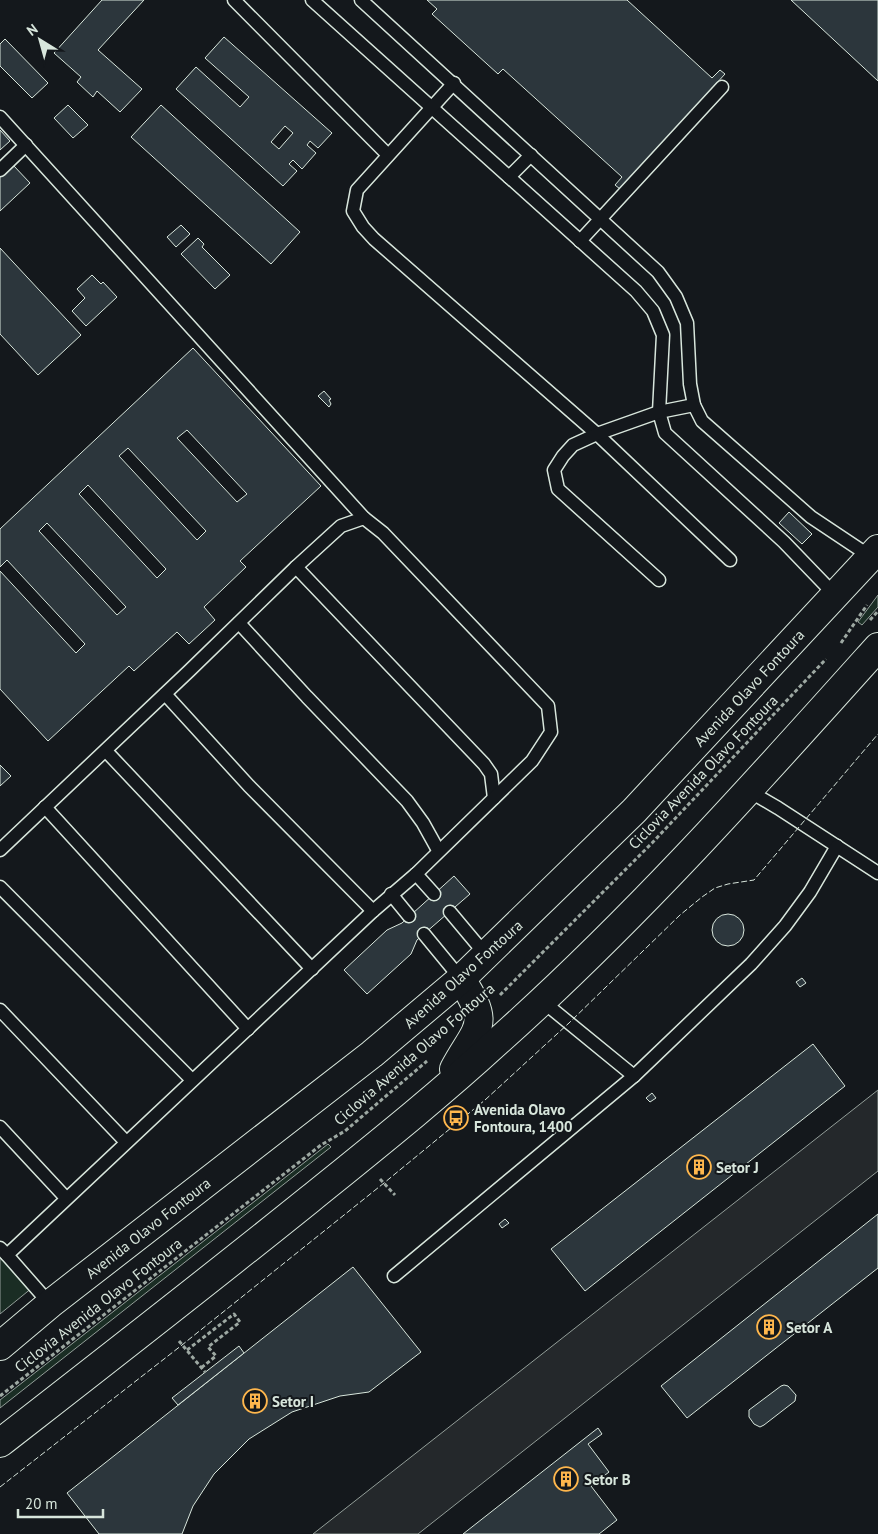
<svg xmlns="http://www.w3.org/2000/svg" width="878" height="1534" viewBox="0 0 878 1534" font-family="'PT Sans',sans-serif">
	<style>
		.green { fill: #1a2d24; stroke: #939e99 }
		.parking { fill: #24282b; stroke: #939e99 }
		.building { fill: #2c363c; stroke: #d8e6dc; fill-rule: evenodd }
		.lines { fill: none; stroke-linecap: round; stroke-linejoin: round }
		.service-casing { stroke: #d8e6dc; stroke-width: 15 }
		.primary-casing { stroke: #d8e6dc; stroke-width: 30 }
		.path { stroke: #9da8a2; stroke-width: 3; stroke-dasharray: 4 2.5; stroke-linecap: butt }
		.service { stroke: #14181c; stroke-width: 12 }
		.primary { stroke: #14181c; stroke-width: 28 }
		.fence { stroke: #d8e6dc; stroke-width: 1; stroke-dasharray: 6 2.5; stroke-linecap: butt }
		.labels { text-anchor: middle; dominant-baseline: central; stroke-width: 4; stroke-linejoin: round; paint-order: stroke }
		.street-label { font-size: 15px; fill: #d8e6dc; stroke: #14181c }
		.poi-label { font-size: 15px; font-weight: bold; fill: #d8e6dc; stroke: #14181c; text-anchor: start }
	</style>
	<rect width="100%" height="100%" fill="#14181c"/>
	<g class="green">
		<path d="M 878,595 L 878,607 L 862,625 L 858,622 Z"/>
		<path d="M 328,1144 L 331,1147 L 0,1408 L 0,1400 Z"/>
		<path d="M 0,1244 L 38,1283 L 0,1314 Z"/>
	</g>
	<path class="parking" d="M 878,1090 L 878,1171 L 418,1534 L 313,1534 Z"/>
	<g class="building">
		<path d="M 102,0 L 144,0 L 98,50 L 142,89 L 120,112 L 97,91 L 93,97 L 77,82 L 81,77 L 54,53 Z"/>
		<path d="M 427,0 L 627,0 L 712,78 L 720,70 L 725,74 L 620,189 L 615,185 L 622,177 L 503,69 L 498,74 L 432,14 L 437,9 Z"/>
		<path d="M 791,0 L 878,0 L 878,81 Z"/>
		<path d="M 224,37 L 332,133 L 318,148 L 310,141 L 307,145 L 316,153 L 302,169 L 293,160 L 289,164 L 297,171 L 283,186 L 176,89 L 196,67 L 240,107 L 249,97 L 205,58 ZM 285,126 L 293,133 L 279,149 L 271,142 Z"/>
		<path d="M 5,39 L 48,83 L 32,98 L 0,66 L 0,44 Z"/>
		<path d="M 68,105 L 88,125 L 73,138 L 54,118 Z"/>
		<path d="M 161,105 L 300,232 L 271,264 L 131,137 Z"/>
		<path d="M 0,130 L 10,141 L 0,150 Z"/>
		<path d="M 13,165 L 30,183 L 0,211 L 0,177 Z"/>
		<path d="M 181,225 L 190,234 L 176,247 L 167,237 Z"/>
		<path d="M 198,238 L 204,244 L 202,247 L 230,275 L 215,289 L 181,254 Z"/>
		<path d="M 0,248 L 81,335 L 38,375 L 0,334 Z"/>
		<path d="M 92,275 L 101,284 L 103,282 L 117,297 L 86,326 L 72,311 L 85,298 L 77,289 Z"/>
		<path d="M 193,348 L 321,486 L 240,561 L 246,567 L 204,607 L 215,620 L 189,644 L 177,632 L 134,671 L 129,666 L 48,741 L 0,689 L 0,571 L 76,653 L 85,644 L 7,560 L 0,567 L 0,529 ZM 187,430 L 247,494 L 237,502 L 177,438 ZM 128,448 L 206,531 L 197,540 L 119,456 ZM 88,485 L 166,569 L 157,578 L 79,494 ZM 47,523 L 126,607 L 117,615 L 39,531 Z"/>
		<path d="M 324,391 L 331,399 L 329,400 L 331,404 L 329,407 L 318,396 Z"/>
		<path d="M 789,512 L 812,534 L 802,544 L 779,523 Z"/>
		<path d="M 0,765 L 11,776 L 0,786 Z"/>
		<path d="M 454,876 L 470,894 L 417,940 L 411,954 L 367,994 L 344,970 L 387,930 L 402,923 Z"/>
		<circle cx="728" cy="930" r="16"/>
		<path d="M 802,978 L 806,983 L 800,987 L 796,982 Z"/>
		<path d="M 813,1044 L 845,1086 L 585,1291 L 551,1249 Z"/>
		<path d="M 652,1093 L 656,1098 L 650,1102 L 646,1098 Z"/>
		<path d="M 878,1214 L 878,1268 L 687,1418 L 661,1386 Z"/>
		<path d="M 505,1219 L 509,1223 L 502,1228 L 499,1224 Z"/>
		<path d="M 353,1267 L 421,1352 L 369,1392 L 340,1396 L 292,1412 L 249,1439 L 214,1474 L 193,1506 L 182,1534 L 99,1534 L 67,1493 Z"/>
		<path d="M 239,1346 L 244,1353 L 178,1405 L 172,1398 Z"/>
		<path d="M 784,1385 L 788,1386 L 796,1395 L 795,1401 L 764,1425 L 760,1427 L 754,1424 L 749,1417 L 749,1410 L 781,1386 Z"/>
		<path d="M 598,1428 L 602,1434 L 588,1444 L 609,1472 L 591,1486 L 617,1520 L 599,1534 L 463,1534 Z"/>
	</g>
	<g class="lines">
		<g class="service-casing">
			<g id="service">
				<path d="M 234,0 L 388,155"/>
				<path d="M 312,0 L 636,291 L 653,311 L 663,335 L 659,412 L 665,433 L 784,542 L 835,595"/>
				<path d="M 361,0 L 658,272 L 676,297 L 687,323 L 690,384 L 694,405 L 702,421 L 811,517 L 871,557"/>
				<path d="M 454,83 L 357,190 L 353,211 L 363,227 L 374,239 L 597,434 L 730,560"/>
				<path d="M 0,117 L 364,518"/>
				<path d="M 0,170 L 26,145"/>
				<path d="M 509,177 L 531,155"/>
				<path d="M 580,241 L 722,87"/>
				<path d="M 296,567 L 484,764 L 491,774 L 494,798"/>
				<path d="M 659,580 L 558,489 L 554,470 L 563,456 L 573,445 L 597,434 L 659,412 L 694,405"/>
				<path d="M 239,623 L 307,697 L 407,801 L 423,823 L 438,850"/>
				<path d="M 165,694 L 249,786 L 373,911"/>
				<path d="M 106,751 L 312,969"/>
				<path d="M 749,791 L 778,808 L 878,873"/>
				<path d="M 45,807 L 248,1029"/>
				<path d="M 0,850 L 189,671 L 296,567 L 341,526 L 364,518 L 383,533 L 548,706 L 551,732 L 532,761 L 416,874 L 373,911 L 7,1255 L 0,1248"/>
				<path d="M 416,874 L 434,894"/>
				<path d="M 0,887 L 192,1080"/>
				<path d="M 391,894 L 409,916"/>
				<path d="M 450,912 L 486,955"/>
				<path d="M 424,934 L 461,979"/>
				<path d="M 541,1000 L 634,1076"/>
				<path d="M 0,1010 L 126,1142"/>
				<path d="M 0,1127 L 66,1198"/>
				<path d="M 7,1255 L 50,1304"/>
				<path d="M 394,1276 L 634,1076 L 751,964 L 785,926 L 810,892 L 837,846"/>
			</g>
		</g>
		<g class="primary-casing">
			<g id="primary">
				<path d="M 454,1069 C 477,1026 492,1027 461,979"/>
				<path d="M 0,1346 L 50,1304 L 372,1054 L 461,979 L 634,811 L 878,549"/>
				<path d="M 0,1443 C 104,1362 207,1282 310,1199 C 373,1148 437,1097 497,1042 C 634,920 756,783 878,647"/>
			</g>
		</g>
		<g class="path">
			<path d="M 870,620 L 878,611"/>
			<path d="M 841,643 L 867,605"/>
			<path d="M 500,995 L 652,843 L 826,659"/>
			<path d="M 380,1179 L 395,1195"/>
			<path d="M 179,1341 L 205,1372"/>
			<path d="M 187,1350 L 234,1314 L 240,1322 L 208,1347 L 216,1356 L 201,1368"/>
			<path d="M 0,1396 L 321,1145 L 345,1131 L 427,1061"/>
		</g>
		<use href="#service" class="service"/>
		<use href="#primary" class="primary"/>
		<path class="fence" d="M 0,1487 L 182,1345 L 384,1183 L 485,1100 L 569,1023 L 680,915 L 702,897 L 715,888 L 728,884 L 754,880 L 878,734"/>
	</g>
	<defs>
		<g id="bus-ring" transform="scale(1.25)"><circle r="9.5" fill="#14181c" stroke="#ffb74d" stroke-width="1.5"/><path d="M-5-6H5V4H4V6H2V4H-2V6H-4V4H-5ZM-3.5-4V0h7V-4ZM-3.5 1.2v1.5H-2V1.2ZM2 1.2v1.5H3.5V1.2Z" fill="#ffb74d"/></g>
		<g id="building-ring" transform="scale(1.25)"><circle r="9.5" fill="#14181c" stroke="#ffb74d" stroke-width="1.5"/><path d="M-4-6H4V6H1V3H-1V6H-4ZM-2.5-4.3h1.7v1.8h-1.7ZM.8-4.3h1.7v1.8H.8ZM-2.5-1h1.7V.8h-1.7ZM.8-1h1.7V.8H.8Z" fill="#ffb74d"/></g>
	</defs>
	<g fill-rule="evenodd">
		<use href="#bus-ring" x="456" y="1118"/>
		<use href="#building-ring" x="699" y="1167"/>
		<use href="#building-ring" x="769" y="1327"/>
		<use href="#building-ring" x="255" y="1401"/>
		<use href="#building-ring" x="566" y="1479"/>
	</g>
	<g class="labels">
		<g class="street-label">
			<text transform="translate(749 688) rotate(-47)">Avenida Olavo Fontoura</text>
			<text transform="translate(703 772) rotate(-46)">Ciclovia Avenida Olavo Fontoura</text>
			<text transform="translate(463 974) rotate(-42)">Avenida Olavo Fontoura</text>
			<text transform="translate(414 1054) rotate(-41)">Ciclovia Avenida Olavo Fontoura</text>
			<text transform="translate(148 1228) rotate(-38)">Avenida Olavo Fontoura</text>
			<text transform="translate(98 1305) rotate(-38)">Ciclovia Avenida Olavo Fontoura</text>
		</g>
		<g class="poi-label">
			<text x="474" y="1109">Avenida Olavo<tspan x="474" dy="17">Fontoura, 1400</tspan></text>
			<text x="716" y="1167">Setor J</text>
			<text x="786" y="1327">Setor A</text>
			<text x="272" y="1401">Setor I</text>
			<text x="584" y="1479">Setor B</text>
		</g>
	</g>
	<g transform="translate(40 40) rotate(323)" stroke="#14181c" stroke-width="4" paint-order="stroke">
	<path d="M0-4L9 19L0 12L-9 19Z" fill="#d8e6dc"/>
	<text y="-8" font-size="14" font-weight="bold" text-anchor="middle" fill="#d8e6dc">N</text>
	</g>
	<path d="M18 1509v8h85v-8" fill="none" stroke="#d8e6dc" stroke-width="2.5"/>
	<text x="25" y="1509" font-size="15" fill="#d8e6dc" stroke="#14181c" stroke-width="4" paint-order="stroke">20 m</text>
</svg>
